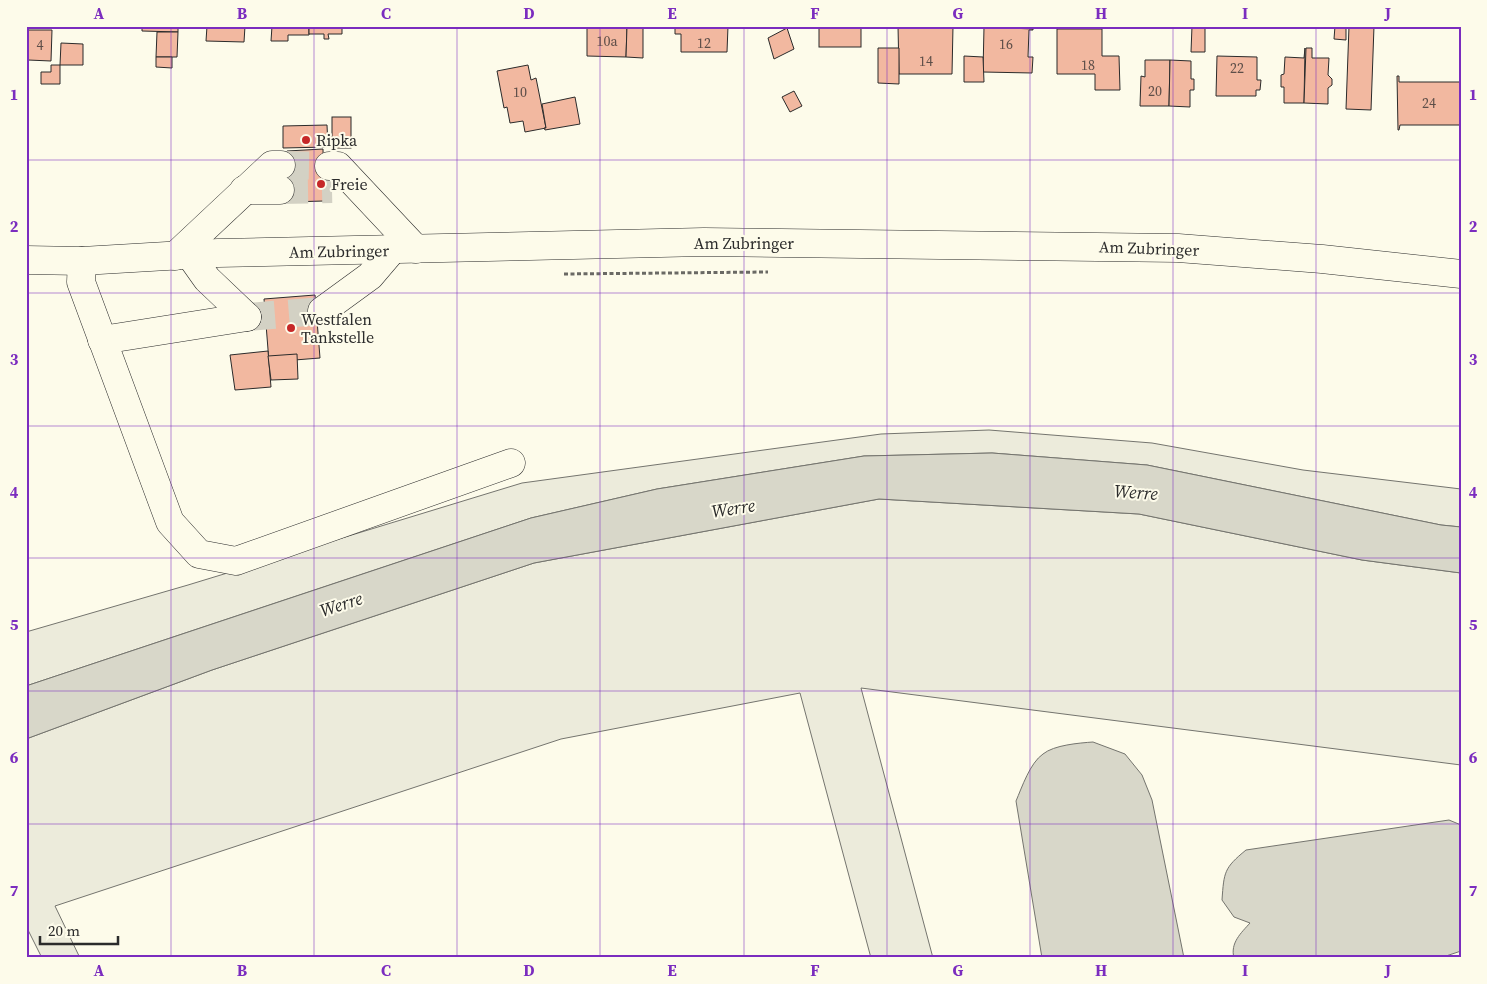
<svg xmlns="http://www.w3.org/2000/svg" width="1487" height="984" viewBox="0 0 1487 984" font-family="'Source Serif 4',serif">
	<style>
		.green { fill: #ecebdb; stroke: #74746e }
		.water { fill: #d8d7c9; stroke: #74746e }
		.building { fill: #f2b8a0; stroke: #2b2b2b }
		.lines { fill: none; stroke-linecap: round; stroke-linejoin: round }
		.minor-tunnel { stroke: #d3d1c4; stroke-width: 28; stroke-dasharray: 28 14; stroke-linecap: butt }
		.minor-casing { stroke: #2b2b2b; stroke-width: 29 }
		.major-casing { stroke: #2b2b2b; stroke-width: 29 }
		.path { stroke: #6a6964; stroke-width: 3; stroke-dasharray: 4 2.5; stroke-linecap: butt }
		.minor { stroke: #fdfbea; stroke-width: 28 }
		.major { stroke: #fdfbea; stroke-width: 28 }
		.grid { fill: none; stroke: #7b2cbf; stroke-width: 1; stroke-opacity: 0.55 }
		.poi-dot { fill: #c62828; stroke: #fdfbea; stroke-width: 2 }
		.labels { text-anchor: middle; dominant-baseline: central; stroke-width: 4; stroke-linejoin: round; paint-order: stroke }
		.number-label { font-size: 14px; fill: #5d4e48 }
		.poi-label { font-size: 16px; fill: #2b2b2b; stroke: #fdfbea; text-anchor: start }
		.street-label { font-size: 16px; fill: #2b2b2b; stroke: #fdfbea }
		.water-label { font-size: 18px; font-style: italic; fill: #2b2b2b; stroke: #fdfbea }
		.neatline { fill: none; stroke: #7b2cbf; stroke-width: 2 }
		.grid-label { font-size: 16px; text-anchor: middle; font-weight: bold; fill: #7b2cbf }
	</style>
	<rect width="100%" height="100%" fill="#fdfbea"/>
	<g class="green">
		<path d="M 989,430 L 1152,443 L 1303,470 L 1461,489 L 1461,527 L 1441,525 L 1147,465 L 992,453 L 864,456 L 657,489 L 531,518 L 26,686 L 26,632 L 188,585 L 522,483 L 881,434 Z"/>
		<path d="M 879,499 L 1139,514 L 1362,560 L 1461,573 L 1461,765 L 861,688 L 933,958 L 871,958 L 800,693 L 561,739 L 55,906 L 80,958 L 42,958 L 26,926 L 26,739 L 212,670 L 534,563 Z"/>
	</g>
	<g class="water">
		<path d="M 992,453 L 1147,465 L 1441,525 L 1461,527 L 1461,573 L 1362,560 L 1139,514 L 879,499 L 534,563 L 212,670 L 26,739 L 26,686 L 531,518 L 657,489 L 864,456 Z"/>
		<path d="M 1093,742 L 1125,754 L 1142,775 L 1152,800 L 1184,958 L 1042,958 L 1016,801 C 1022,787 1030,763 1043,754 C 1054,745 1079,743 1093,742 Z"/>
		<path d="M 1449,820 L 1461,825 L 1461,951 L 1440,958 L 1234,958 C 1230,943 1241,933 1250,923 L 1234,917 L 1222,900 C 1224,872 1224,868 1246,850 Z"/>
	</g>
	<g class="building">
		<path d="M 142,26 L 178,26 L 178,32 L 142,31 Z"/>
		<path d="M 207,26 L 245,26 L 244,42 L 206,41 Z"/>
		<path d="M 272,26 L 309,26 L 309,35 L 288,35 L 288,41 L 271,41 Z"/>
		<path d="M 309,26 L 342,26 L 342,34 L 328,34 L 329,39 L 324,39 L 324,34 L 309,34 Z"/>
		<path d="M 587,26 L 627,26 L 626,57 L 587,56 Z"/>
		<path d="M 627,26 L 643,26 L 643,58 L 626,57 Z"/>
		<path d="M 675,26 L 728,26 L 727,52 L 681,52 L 681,34 L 675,34 Z"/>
		<rect x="819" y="26" width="42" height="21"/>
		<path d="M 898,26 L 953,26 L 952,74 L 899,74 Z"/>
		<path d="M 1192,26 L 1205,26 L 1205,52 L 1191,52 Z"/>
		<path d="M 1335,26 L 1346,26 L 1346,40 L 1334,39 Z"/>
		<path d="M 1349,26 L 1374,26 L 1371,110 L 1346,109 Z"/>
		<path d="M 984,27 L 1033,29 L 1033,30 L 1029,30 L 1028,57 L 1033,57 L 1032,73 L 983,72 Z"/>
		<path d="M 787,28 L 794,49 L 774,59 L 768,38 Z"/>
		<path d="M 1057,29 L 1102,29 L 1102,56 L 1119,56 L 1120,90 L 1095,90 L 1095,74 L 1057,74 Z"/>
		<path d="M 28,30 L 52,30 L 51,61 L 28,60 Z"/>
		<path d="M 157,32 L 178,32 L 177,57 L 156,57 Z"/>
		<path d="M 61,43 L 83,44 L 83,65 L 60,65 Z"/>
		<path d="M 878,48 L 899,48 L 899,84 L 878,83 Z"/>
		<path d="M 1305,48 L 1304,103 L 1284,103 L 1284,87 L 1281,87 L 1281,75 L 1284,74 L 1285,57 L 1304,58 Z"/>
		<path d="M 1306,48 L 1312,48 L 1312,58 L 1329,58 L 1328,75 L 1332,79 L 1332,85 L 1328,88 L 1328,104 L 1304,103 Z"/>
		<path d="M 964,56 L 983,57 L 984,82 L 964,82 Z"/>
		<path d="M 1217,56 L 1257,57 L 1257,80 L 1261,80 L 1260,90 L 1256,90 L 1256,96 L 1216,96 Z"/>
		<path d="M 156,57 L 172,57 L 172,68 L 156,67 Z"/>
		<path d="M 1145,60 L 1170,60 L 1169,106 L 1140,106 L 1141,76 L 1145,77 Z"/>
		<path d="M 1170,60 L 1191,61 L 1191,79 L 1194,79 L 1194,90 L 1190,90 L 1190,107 L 1169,106 Z"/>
		<path d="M 51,65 L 60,65 L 60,84 L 41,84 L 41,72 L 51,72 Z"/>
		<path d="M 528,65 L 531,80 L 536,78 L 546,128 L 525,132 L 523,121 L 510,123 L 507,107 L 504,108 L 497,71 Z"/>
		<path d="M 1397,76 L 1399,76 L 1399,82 L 1461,82 L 1461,125 L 1400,125 L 1399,130 L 1398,130 Z"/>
		<path d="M 794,91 L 802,106 L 790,112 L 782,97 Z"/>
		<path d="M 575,97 L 580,124 L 545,130 L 544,128 L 546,128 L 542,104 Z"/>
		<rect x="332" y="117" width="19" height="31"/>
		<path d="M 327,125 L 328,147 L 283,148 L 283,126 Z"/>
		<path d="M 323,149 L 324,201 L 288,202 L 287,151 Z"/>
		<path d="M 315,295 L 320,358 L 269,362 L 264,299 Z"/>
		<path d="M 268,351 L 271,387 L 235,390 L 230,355 Z"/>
		<path d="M 297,354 L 298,379 L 271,380 L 268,356 Z"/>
	</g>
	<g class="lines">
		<g class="minor-tunnel">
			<path d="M 281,165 L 329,166"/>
			<path d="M 280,190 L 332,189"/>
			<path d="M 247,317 L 322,311"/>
		</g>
		<g class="minor-casing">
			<g id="minor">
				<path d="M 329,166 L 338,166 L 416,249"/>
				<path d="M 244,190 L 280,190"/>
				<path d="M 190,255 L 207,279 L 247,317"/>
				<path d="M 175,256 L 272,165 L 281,165"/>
				<path d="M 82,261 L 81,282 L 170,522 L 199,554 L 236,561 L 511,463"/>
				<path d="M 322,311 L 370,276 L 393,249"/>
				<path d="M 102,340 L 247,317"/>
			</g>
		</g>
		<g class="major-casing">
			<path id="major" d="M 26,260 L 82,261 L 218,253 L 704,242 L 1178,248 L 1322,259 L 1461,274"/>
		</g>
		<path class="path" d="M 564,274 L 768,272"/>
		<use href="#minor" class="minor"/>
		<use href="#major" class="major"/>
	</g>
	<path class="grid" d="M 171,26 L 171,958M 314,26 L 314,958M 457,26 L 457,958M 600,26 L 600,958M 744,26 L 744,958M 887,26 L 887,958M 1030,26 L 1030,958M 1173,26 L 1173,958M 1316,26 L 1316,958M 26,160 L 1461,160M 26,293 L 1461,293M 26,426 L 1461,426M 26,558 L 1461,558M 26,691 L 1461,691M 26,824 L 1461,824"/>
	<g class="poi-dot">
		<circle cx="306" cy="140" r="5"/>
		<circle cx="321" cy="184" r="5"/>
		<circle cx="291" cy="328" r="5"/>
	</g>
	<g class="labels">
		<g class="number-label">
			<text x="607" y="41">10a</text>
			<text x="704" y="43">12</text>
			<text x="1006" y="44">16</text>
			<text x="40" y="45">4</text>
			<text x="926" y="61">14</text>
			<text x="1088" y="65">18</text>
			<text x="1237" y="68">22</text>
			<text x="1155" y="91">20</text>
			<text x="520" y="92">10</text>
			<text x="1429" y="103">24</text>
		</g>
		<g class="poi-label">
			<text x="316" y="140">Ripka</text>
			<text x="331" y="184">Freie</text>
			<text x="301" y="319">Westfalen<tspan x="301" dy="18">Tankstelle</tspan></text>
		</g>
		<g class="street-label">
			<text x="744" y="243">Am Zubringer</text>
			<text transform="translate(1149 248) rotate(2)">Am Zubringer</text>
			<text transform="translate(339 251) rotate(-1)">Am Zubringer</text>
		</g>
		<g class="water-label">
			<text transform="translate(1136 492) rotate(4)">Werre</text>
			<text transform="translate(733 508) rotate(-9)">Werre</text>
			<text transform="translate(341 604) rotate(-18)">Werre</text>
		</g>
	</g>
	<rect width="1487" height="984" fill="none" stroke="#fdfbea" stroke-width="55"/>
	<path d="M40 936v8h78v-8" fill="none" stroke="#2b2b2b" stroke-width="2.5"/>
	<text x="48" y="936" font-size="15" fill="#2b2b2b" stroke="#fdfbea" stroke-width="4" paint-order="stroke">20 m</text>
	<rect x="28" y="28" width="1432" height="928" class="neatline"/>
	<g class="grid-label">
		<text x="99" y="19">A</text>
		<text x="242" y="19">B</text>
		<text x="386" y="19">C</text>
		<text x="529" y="19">D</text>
		<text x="672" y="19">E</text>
		<text x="815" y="19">F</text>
		<text x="958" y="19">G</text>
		<text x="1101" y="19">H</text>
		<text x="1245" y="19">I</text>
		<text x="1388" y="19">J</text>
		<text x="14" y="100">1</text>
		<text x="1473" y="100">1</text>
		<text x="14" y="232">2</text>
		<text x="1473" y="232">2</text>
		<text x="14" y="365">3</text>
		<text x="1473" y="365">3</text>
		<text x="14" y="498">4</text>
		<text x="1473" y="498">4</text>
		<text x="14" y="630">5</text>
		<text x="1473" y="630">5</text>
		<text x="14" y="763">6</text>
		<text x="1473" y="763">6</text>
		<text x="14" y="896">7</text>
		<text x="1473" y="896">7</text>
		<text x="99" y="976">A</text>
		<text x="242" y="976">B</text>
		<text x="386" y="976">C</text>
		<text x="529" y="976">D</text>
		<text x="672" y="976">E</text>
		<text x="815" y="976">F</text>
		<text x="958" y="976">G</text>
		<text x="1101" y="976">H</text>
		<text x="1245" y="976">I</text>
		<text x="1388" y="976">J</text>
	</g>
</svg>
